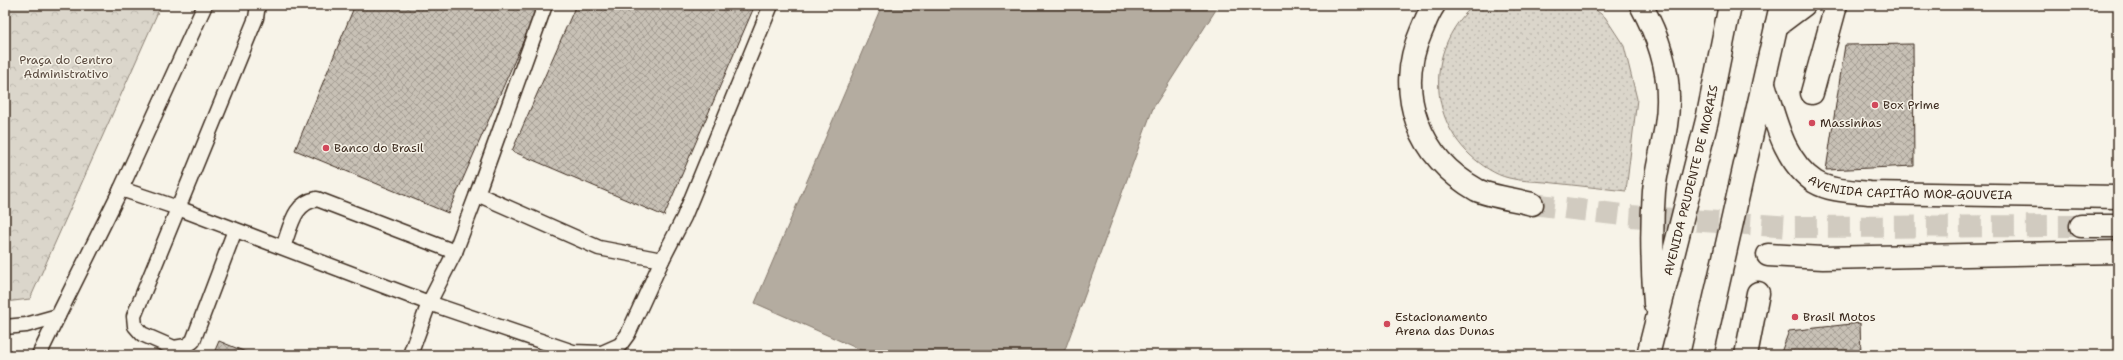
<svg xmlns="http://www.w3.org/2000/svg" width="2123" height="360" viewBox="0 0 2123 360" font-family="'Shantell Sans',sans-serif">
	<style>
		.grass { fill: url(#grass-dots); stroke: #8b8074 }
		.forest { fill: url(#forest-crowns); stroke: #8b8074 }
		.water { fill: #b4aca0; stroke: #84786c }
		.building { fill: url(#building-cross-hatch); stroke: #3b2a1e }
		.lines { fill: none; stroke-linecap: round; stroke-linejoin: round }
		.primary-tunnel { stroke: #d1cbc0; stroke-width: 22; stroke-dasharray: 22 11; stroke-linecap: butt }
		.lane-casing { stroke: #3b2a1e; stroke-width: 17 }
		.street-casing { stroke: #3b2a1e; stroke-width: 25 }
		.primary-casing { stroke: #3b2a1e; stroke-width: 25 }
		.lane { stroke: #f7f3e8; stroke-width: 14 }
		.street { stroke: #f7f3e8; stroke-width: 22 }
		.primary { stroke: #f7f3e8; stroke-width: 22 }
		.poi-dot { fill: #d1495b; stroke: #f7f3e8; stroke-width: 1.5 }
		.labels { text-anchor: middle; dominant-baseline: central; stroke-width: 3; stroke-linejoin: round; paint-order: stroke }
		.park-label { font-size: 12px; fill: #5b4c41; stroke: #f7f3e8 }
		.poi-label { font-size: 12px; fill: #3b2a1e; stroke: #f7f3e8; text-anchor: start }
		.street-label { font-size: 12px; fill: #3b2a1e; stroke: #f7f3e8 }
	</style>
	<defs>
		<pattern id="grass-dots" width="8" height="8" patternUnits="userSpaceOnUse"><rect width="8" height="8" fill="#dbd6cb"/><path d="M2 2h.1M6 6h.1" fill="none" stroke="#bdb8ae" stroke-width="1.8" stroke-linecap="round"/></pattern>
		<pattern id="forest-crowns" width="20" height="18" patternUnits="userSpaceOnUse"><rect width="20" height="18" fill="#dbd6cb"/><path d="M2 6a3 3 0 1 1 6 0M12 15a3 3 0 1 1 6 0" fill="none" stroke="#bdb8ae"/></pattern>
		<pattern id="building-cross-hatch" width="8" height="8" patternUnits="userSpaceOnUse"><rect width="8" height="8" fill="#c8c1b6"/><path d="M0 0l8 8M0 8l8-8" fill="none" stroke="#a49d93"/></pattern>
	</defs>
	<rect width="100%" height="100%" fill="#f7f3e8"/>
	<filter id="ink" filterUnits="userSpaceOnUse"><feTurbulence type="fractalNoise" baseFrequency=".025" numOctaves="2"/><feDisplacementMap in="SourceGraphic" scale="8" xChannelSelector="R" yChannelSelector="G"/><feConvolveMatrix kernelMatrix="1 2 1 2 8 2 1 2 1" color-interpolation-filters="sRGB"/></filter>
	<g filter="url(#ink)">
		<path class="grass" d="M 1474,5 L 1589,5 L 1605,17 L 1624,46 L 1637,99 L 1626,191 C 1599,188 1572,185 1545,182 C 1533,181 1520,181 1509,178 C 1495,175 1481,165 1470,155 C 1426,113 1429,45 1474,5 Z"/>
		<path class="forest" d="M 5,5 L 161,5 L 30,299 L 5,302 Z"/>
		<path class="water" d="M 882,5 L 1219,5 L 1153,108 L 1063,355 L 872,355 L 755,303 Z"/>
		<g class="building">
			<path d="M 355,5 L 539,5 L 448,213 L 295,150 Z"/>
			<path d="M 576,5 L 755,5 L 664,216 L 512,151 Z"/>
			<path d="M 1913,44 L 1914,166 L 1826,170 L 1845,45 Z"/>
			<path d="M 1860,323 L 1861,355 L 1780,355 L 1789,331 Z"/>
			<path d="M 219,341 L 253,355 L 213,355 Z"/>
		</g>
		<g class="lines">
			<path class="primary-tunnel" d="M 1532,204 L 1630,216 L 1790,227 L 2081,226"/>
			<g class="lane-casing">
				<g id="lane">
					<path d="M 545,5 L 477,194 L 599,248 L 662,260 L 684,217 L 771,5"/>
					<path d="M 121,189 L 178,208 L 429,303 L 455,252 L 477,194"/>
					<path d="M 235,230 L 193,341 L 186,346 L 174,348 L 142,334 L 135,326 L 134,316 L 256,18 L 258,5"/>
					<path d="M 283,247 C 291,227 293,203 317,199 L 455,252"/>
					<path d="M 5,327 L 26,325 L 58,316 L 121,189 L 205,5"/>
					<path d="M 39,355 L 58,316"/>
					<path d="M 410,355 L 429,303 L 573,352 L 602,353 L 620,345 L 628,334 L 662,260"/>
				</g>
			</g>
			<g class="street-casing">
				<g id="street">
					<path d="M 1812,93 L 1836,5"/>
					<path d="M 1768,255 L 1823,258 L 2118,252"/>
					<path d="M 1746,355 L 1758,293"/>
				</g>
			</g>
			<g class="primary-casing">
				<g id="primary">
					<path d="M 1434,5 C 1428,13 1425,23 1421,32 C 1394,93 1419,158 1477,190 C 1489,196 1518,200 1532,204"/>
					<path d="M 1641,5 C 1657,34 1668,64 1668,97 C 1669,129 1657,160 1654,191 C 1651,229 1652,266 1655,304"/>
					<path d="M 1776,26 L 1804,5"/>
					<path id="s1" d="M 1764,84 C 1775,118 1783,161 1815,182 C 1830,191 1852,191 1869,193 L 2118,197"/>
					<path d="M 2081,226 L 2118,226"/>
					<path id="s2" d="M 1648,355 L 1707,120 L 1730,5"/>
					<path d="M 1702,355 L 1781,5"/>
				</g>
			</g>
			<use href="#lane" class="lane"/>
			<use href="#street" class="street"/>
			<use href="#primary" class="primary"/>
		</g>
	</g>
	<g class="poi-dot">
		<circle cx="1875" cy="105" r="4"/>
		<circle cx="1812" cy="123" r="4"/>
		<circle cx="326" cy="148" r="4"/>
		<circle cx="1795" cy="317" r="4"/>
		<circle cx="1387" cy="324" r="4"/>
	</g>
	<g class="labels">
		<g class="park-label">
			<text x="66" y="60">Praça do Centro<tspan x="66" dy="14">Administrativo</tspan></text>
		</g>
		<g class="poi-label">
			<text x="1883" y="105">Box Prime</text>
			<text x="1820" y="123">Massinhas</text>
			<text x="334" y="148">Banco do Brasil</text>
			<text x="1395" y="317">Estacionamento<tspan x="1395" dy="14">Arena das Dunas</tspan></text>
			<text x="1803" y="317">Brasil Motos</text>
		</g>
		<g class="street-label">
			<text stroke="none"><textPath href="#s2" startOffset="180">AVENIDA PRUDENTE DE MORAIS</textPath></text>
			<text stroke="none"><textPath href="#s1" startOffset="209">AVENIDA CAPITÃO MOR-GOUVEIA</textPath></text>
		</g>
	</g>
	<rect width="2123" height="360" fill="none" stroke="#f7f3e8" stroke-width="20"/>
	<rect x="10" y="10" width="2103" height="340" fill="none" stroke="#3b2a1e" stroke-width="1.5" filter="url(#ink)"/>
</svg>
